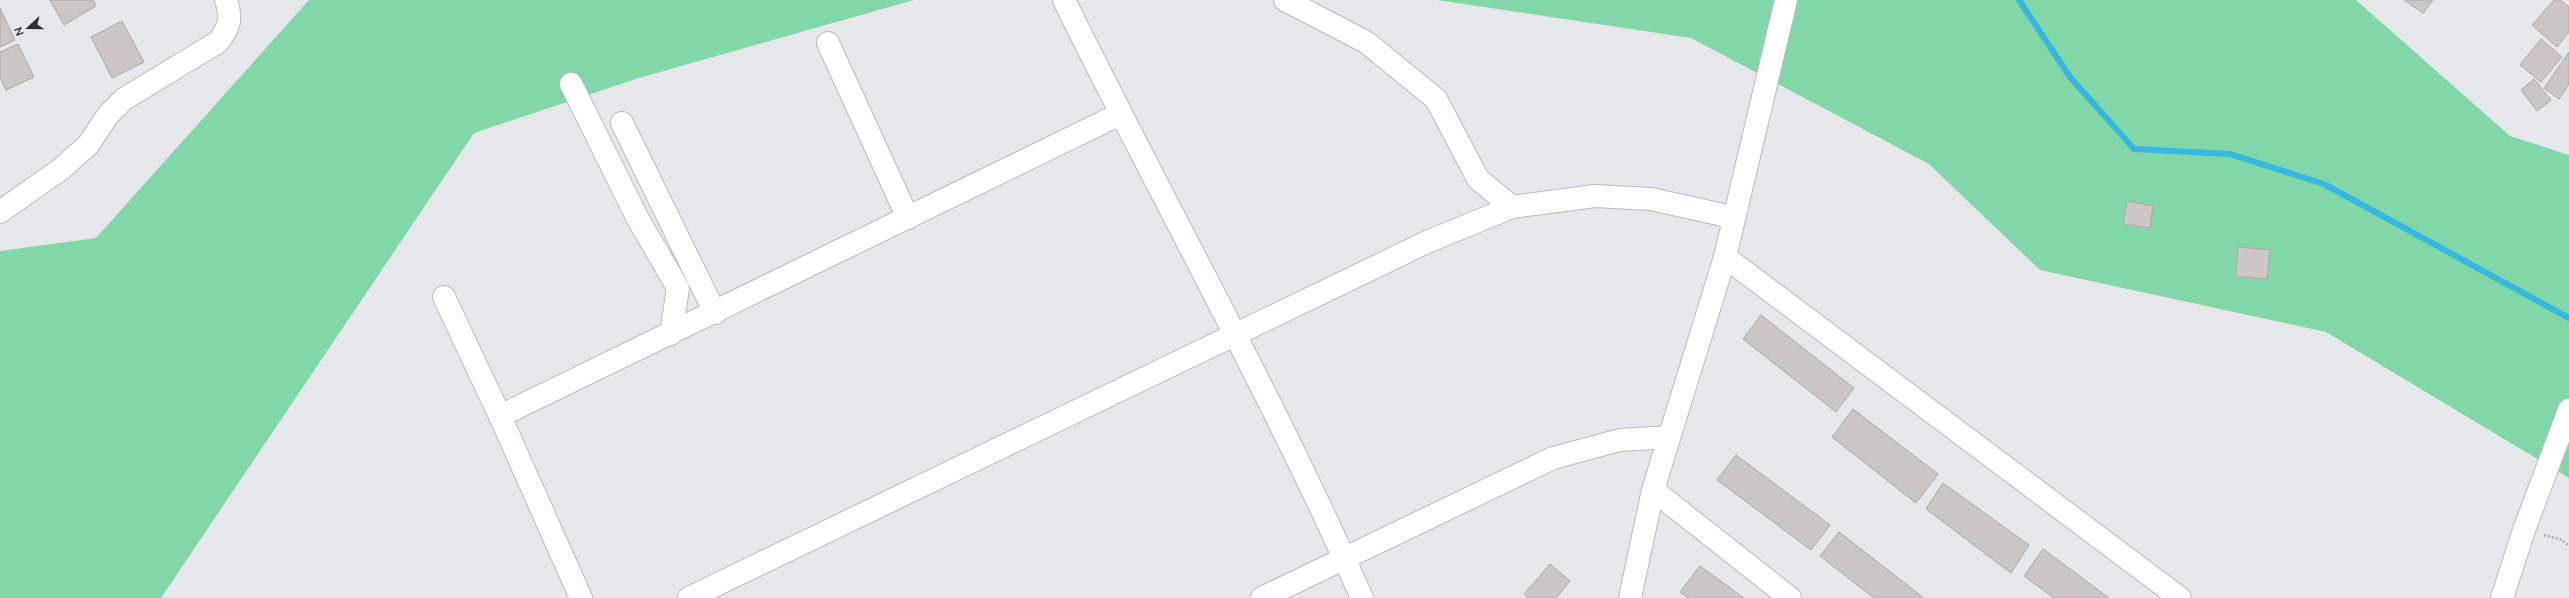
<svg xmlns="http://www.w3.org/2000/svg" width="2569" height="598" viewBox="0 0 2569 598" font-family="Mulish,sans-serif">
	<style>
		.green { fill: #82d7a9 }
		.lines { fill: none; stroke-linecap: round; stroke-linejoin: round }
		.stream { stroke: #35b8e1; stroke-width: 6 }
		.building { fill: #ccc7c6; stroke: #aea9a8 }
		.minor-casing { stroke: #b9bbbf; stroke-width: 24 }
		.path { stroke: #aaabae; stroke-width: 2.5; stroke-dasharray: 2 2; stroke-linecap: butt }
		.minor { stroke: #fff; stroke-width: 22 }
	</style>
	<rect width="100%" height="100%" fill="#e5e7eb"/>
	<g class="green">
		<path d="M 309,0 L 914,0 L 639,78 L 474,133 L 161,598 L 0,598 L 0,251 L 96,238 Z"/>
		<path d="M 1437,0 L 2356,0 L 2510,136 L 2569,155 L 2569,478 L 2326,332 L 2040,270 L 1929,164 L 1691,38 Z"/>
	</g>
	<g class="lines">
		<path class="stream" d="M 2019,0 L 2070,77 L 2134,149 L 2230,154 L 2324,184 L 2569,318"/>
	</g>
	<g class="building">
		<path d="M 50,0 L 93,0 L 96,6 L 64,25 Z"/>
		<path d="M 2404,0 L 2433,0 L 2423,13 Z"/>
		<path d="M 2554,0 L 2560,0 L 2569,7 L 2569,32 L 2557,47 L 2532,25 Z"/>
		<path d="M 0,8 L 15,40 L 0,47 Z"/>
		<path d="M 122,21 L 144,62 L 112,78 L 91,37 Z"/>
		<path d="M 2541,39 L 2562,57 L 2541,82 L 2520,65 Z"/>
		<path d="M 18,44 L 34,77 L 6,90 L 0,77 L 0,52 Z"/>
		<path d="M 2569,52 L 2569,84 L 2559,99 L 2544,88 Z"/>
		<path d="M 2534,79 L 2551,100 L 2537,111 L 2521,90 Z"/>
		<path d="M 2127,201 L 2153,206 L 2150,228 L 2123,224 Z"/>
		<path d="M 2238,247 L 2270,250 L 2267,279 L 2236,276 Z"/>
		<path d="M 1761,315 L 1854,388 L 1836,412 L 1743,339 Z"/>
		<path d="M 1853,409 L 1938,474 L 1916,503 L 1832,437 Z"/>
		<path d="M 1736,455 L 1830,525 L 1811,550 L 1717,480 Z"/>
		<path d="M 1943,483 L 2029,545 L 2011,573 L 1926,509 Z"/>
		<path d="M 1839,532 L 1924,598 L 1874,598 L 1820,556 Z"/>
		<path d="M 2043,549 L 2109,598 L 2054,598 L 2024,576 Z"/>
		<path d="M 1550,564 L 1570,581 L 1556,598 L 1528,598 L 1524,594 Z"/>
		<path d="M 1700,566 L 1744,598 L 1689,598 L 1680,592 Z"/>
	</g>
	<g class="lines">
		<g class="minor-casing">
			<g id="minor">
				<path d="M 1064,0 C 1162,200 1272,394 1362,598"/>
				<path d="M 1285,0 L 1366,42 L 1436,99 L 1478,179 L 1512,207"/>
				<path d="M 828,43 L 908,218"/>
				<path d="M 571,84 L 638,219 L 678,288 L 671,334"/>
				<path d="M 622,123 L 715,313"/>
				<path d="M 0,212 L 61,169 L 88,145 L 108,115 L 124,99 L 218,42 C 230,27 232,18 226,0"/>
				<path d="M 1725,257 L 2180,598"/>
				<path d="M 444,297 L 500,416 L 581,598"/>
				<path d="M 500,416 L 1120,114"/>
				<path d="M 1653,490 L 1790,598"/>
				<path d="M 689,598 L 1427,242 L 1512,207 L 1595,196 L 1651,199 L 1732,217"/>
				<path d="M 1262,598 L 1553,458 L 1620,440 L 1669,437"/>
				<path d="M 1630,598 L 1653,490 L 1725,257 L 1786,0"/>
				<path d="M 2502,598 L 2524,530 L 2569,410"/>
			</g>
		</g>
		<path class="path" d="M 2544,535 L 2562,540 L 2569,546"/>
		<use href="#minor" class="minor"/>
	</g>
	<g transform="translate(28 28) rotate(249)" stroke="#e5e7eb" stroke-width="3" paint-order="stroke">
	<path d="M0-3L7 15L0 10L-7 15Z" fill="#303032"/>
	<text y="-6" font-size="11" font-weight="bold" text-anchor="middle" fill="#303032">N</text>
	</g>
</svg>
